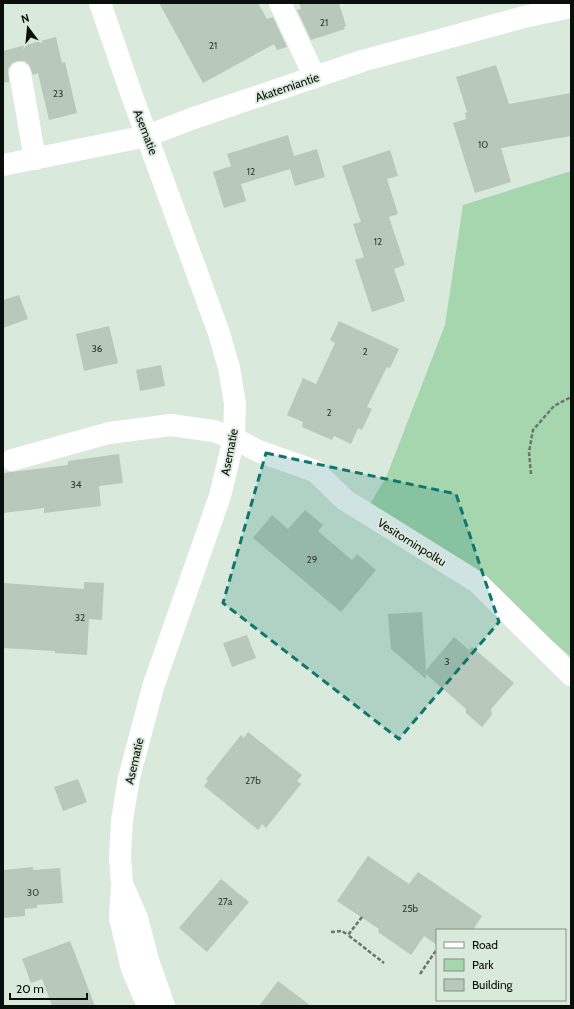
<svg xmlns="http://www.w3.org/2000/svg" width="574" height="1009" viewBox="0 0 574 1009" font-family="Cabin,sans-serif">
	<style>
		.green { fill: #a6d6ae }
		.building { fill: #b8c8ba }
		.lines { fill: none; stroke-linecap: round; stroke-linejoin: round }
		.path { stroke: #6a756c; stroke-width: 2.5; stroke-dasharray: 4 2; stroke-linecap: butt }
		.minor { stroke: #fff; stroke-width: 22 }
		.marked { fill: #0f766e; fill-opacity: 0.2; stroke: #0f766e; stroke-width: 3; stroke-dasharray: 8 5; stroke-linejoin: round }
		.labels { text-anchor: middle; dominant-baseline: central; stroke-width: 3.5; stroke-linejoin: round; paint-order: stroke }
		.number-label { font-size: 10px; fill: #353d36 }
		.street-label { font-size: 12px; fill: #090f0a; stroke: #d9e9db }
	</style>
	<rect width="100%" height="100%" fill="#d9e9db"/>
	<path class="green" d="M 571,171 L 571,657 L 477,575 L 369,506 L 387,475 L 445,325 L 463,205 Z"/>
	<g class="building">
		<path d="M 159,3 L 258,3 L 267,19 L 273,17 L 287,47 L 277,50 L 274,44 L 203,83 Z"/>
		<path d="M 299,3 L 339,3 L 346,26 L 344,27 L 345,29 L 311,40 L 297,10 L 301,9 Z"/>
		<path d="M 56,37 L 62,63 L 65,62 L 77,113 L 49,120 L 38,73 L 33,75 L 29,65 L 25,61 L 18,61 L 12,63 L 8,69 L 9,82 L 3,83 L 3,51 Z"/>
		<path d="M 496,65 L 509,104 L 571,93 L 571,136 L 501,148 L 511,182 L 475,193 L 453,123 L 466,119 L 465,113 L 467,112 L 456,77 Z"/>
		<path d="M 288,135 L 294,156 L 317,149 L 325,177 L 295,186 L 290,169 L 241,184 L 246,201 L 224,208 L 213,172 L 231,166 L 227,154 Z"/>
		<path d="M 390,150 L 398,176 L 387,179 L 398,214 L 389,217 L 405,265 L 394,269 L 405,301 L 372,312 L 355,260 L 364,257 L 353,224 L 361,222 L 342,166 Z"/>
		<path d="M 19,295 L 28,319 L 3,328 L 3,300 Z"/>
		<path d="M 339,321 L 399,349 L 390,368 L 387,367 L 367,407 L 372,409 L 362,430 L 358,428 L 351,444 L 334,436 L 332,440 L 302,427 L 303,422 L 287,415 L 303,378 L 316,384 L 335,343 L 330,340 Z"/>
		<path d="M 109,326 L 118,363 L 84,371 L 76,334 Z"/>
		<path d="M 161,365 L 165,386 L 140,391 L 136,370 Z"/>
		<path d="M 119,454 L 123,483 L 99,486 L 101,506 L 44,513 L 44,508 L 3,513 L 3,473 L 68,465 L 68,461 Z"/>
		<path d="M 305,510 L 323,525 L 318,531 L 352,560 L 357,554 L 376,570 L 341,612 L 253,538 L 272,515 L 288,529 Z"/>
		<path d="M 84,582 L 104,583 L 102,620 L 89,619 L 87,655 L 55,653 L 55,651 L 3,648 L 4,612 L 3,612 L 3,583 L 84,589 Z"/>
		<path d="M 422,612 L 426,670 L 454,637 L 469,650 L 472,647 L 514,683 L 491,709 L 492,715 L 482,727 L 466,713 L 466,709 L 426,674 L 426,679 L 391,649 L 388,614 Z"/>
		<path d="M 247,635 L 256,658 L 232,667 L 223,643 Z"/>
		<path d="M 248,732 L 302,775 L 297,781 L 301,784 L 266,828 L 262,824 L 258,830 L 204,786 L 208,781 L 206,779 L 241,735 L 244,738 Z"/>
		<path d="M 78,779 L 87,802 L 63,811 L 54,787 Z"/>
		<path d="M 368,856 L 409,884 L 418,872 L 482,916 L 473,930 L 437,930 L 437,945 L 424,936 L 411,955 L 378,932 L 379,929 L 337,901 Z"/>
		<path d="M 33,867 L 33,870 L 60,868 L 63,903 L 37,905 L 37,908 L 25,909 L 25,916 L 3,918 L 3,870 Z"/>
		<path d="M 221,879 L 249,902 L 207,952 L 179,928 Z"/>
		<path d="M 70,941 L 95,1006 L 52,1006 L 42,979 L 31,983 L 22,959 Z"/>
		<path d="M 278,981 L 311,1006 L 259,1006 Z"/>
	</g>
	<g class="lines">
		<g class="path">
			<path d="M 531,474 L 529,452 L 533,430 L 554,406 L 571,397"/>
			<path d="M 362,917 L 348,935 L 384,963"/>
			<path d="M 331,932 L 342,931 L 348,935"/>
			<path d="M 420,974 L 437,949"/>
		</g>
		<g class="minor">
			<path d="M 100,3 L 131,93 L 219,333 L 229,368 L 235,404 L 234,438 L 220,496 L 153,687 L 129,778 L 122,820 L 120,857 L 122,884 L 120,918 L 132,969 L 148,1006"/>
			<path d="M 280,3 L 310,67 L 314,78"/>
			<path d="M 20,73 L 35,159"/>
			<path d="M 3,165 L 147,136 L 191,119 L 362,61 L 524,17 L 571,7"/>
			<path d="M 12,460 L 109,433 L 171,425 L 213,431 L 234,438 L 258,451 L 315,471 L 345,500 L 477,582 L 571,675"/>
			<path d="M 124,888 L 137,918 L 148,960 L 164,1006"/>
		</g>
	</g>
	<path class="marked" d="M 266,453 L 456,494 L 499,622 L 399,739 L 223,603 Z"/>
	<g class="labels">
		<g class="number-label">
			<text x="324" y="22">21</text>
			<text x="213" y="45">21</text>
			<text x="58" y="93">23</text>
			<text x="483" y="144">10</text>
			<text x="251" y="171">12</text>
			<text x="378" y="241">12</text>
			<text x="97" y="348">36</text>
			<text x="365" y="351">2</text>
			<text x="329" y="412">2</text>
			<text x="76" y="484">34</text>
			<text x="312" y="559">29</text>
			<text x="80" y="617">32</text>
			<text x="447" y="661">3</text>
			<text x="253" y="780">27b</text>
			<text x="33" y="892">30</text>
			<text x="225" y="901">27a</text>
			<text x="410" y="908">25b</text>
		</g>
		<g class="street-label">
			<text transform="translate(287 87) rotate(-19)">Akatemiantie</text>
			<text transform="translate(146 132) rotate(69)">Asematie</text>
			<text transform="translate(229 452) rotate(-79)">Asematie</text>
			<text transform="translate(412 542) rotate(32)">Vesitorninpolku</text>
			<text transform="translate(134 761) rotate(-77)">Asematie</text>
		</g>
	</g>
	<rect width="574" height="1009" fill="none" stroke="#090f0a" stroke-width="8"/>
	<rect x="436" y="929" width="130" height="72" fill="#d9e9db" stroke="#869287"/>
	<rect x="444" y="942" width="20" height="6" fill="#ffffff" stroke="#869287"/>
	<text x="472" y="949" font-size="12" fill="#090f0a">Road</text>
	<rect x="444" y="959" width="20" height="12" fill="#a6d6ae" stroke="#869287"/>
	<text x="472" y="969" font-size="12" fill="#090f0a">Park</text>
	<rect x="444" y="979" width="20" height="12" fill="#b8c8ba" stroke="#869287"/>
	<text x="472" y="989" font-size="12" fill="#090f0a">Building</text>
	<g transform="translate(28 28) rotate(344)" stroke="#d9e9db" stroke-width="3" paint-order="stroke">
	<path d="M0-3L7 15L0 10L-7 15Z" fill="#090f0a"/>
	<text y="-6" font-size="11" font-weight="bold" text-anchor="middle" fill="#090f0a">N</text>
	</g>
	<path d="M10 993v6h77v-6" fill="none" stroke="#090f0a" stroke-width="2"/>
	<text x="16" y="993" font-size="12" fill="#090f0a" stroke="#d9e9db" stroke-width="3" paint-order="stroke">20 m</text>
</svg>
